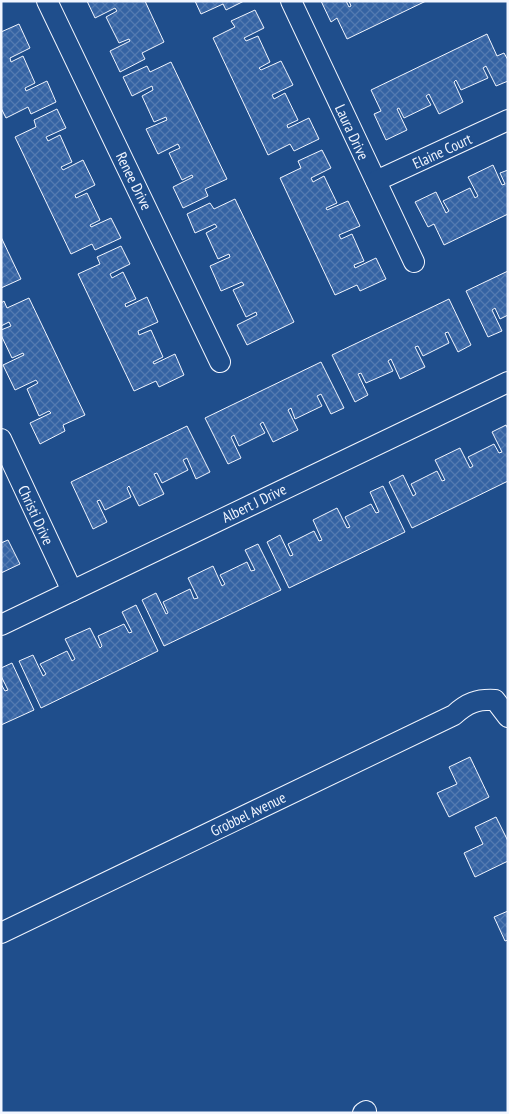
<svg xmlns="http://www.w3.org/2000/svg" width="509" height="1114" viewBox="0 0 509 1114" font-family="'PT Sans Narrow',sans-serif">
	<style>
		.building { fill: url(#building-cross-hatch); stroke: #f2f6ff }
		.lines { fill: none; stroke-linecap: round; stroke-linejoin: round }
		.minor-casing { stroke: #f2f6ff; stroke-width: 22 }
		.minor { stroke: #1f4e8c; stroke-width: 20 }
		.labels { text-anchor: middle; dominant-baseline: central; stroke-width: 4; stroke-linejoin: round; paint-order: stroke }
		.street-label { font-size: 15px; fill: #f2f6ff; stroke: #1f4e8c }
	</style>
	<defs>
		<pattern id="building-cross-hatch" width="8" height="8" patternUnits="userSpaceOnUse" patternTransform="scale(1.25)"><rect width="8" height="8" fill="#3563a3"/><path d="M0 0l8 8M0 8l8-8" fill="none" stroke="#537ab1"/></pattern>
	</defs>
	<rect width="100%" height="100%" fill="#1f4e8c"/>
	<g class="building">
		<path d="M 87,1 L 145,1 L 164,42 L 142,53 L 145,59 L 120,72 L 110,51 L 130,41 L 129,39 L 119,43 L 106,17 L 117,11 L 115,8 L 95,18 Z"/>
		<path d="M 195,1 L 244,1 L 226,10 L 223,4 L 201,14 Z"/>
		<path d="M 321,1 L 346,1 L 349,7 L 351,6 L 349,1 L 426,1 L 347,39 L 337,18 L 331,22 Z"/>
		<path d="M 255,10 L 264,28 L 244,38 L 246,41 L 258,36 L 270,62 L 259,68 L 261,70 L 281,61 L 293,85 L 272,95 L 274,99 L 285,93 L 298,120 L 287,125 L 288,128 L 309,118 L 319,139 L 294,151 L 290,144 L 268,155 L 213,38 L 235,27 L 231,21 Z"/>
		<path d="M 19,24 L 30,48 L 10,58 L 11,62 L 23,56 L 35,83 L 25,88 L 26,91 L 47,81 L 56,102 L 31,114 L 28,107 L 6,118 L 1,108 L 1,32 Z"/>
		<path d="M 487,34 L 497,56 L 504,53 L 508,60 L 508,81 L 496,86 L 486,66 L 483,68 L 488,78 L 461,90 L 456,80 L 454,82 L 463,102 L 439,114 L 429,94 L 426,96 L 431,105 L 404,118 L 399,108 L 397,109 L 407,130 L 386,140 L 374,114 L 381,111 L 371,90 Z"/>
		<path d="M 171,62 L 227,179 L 205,189 L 208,196 L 183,208 L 173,187 L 193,177 L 192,175 L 182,180 L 169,153 L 180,148 L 178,144 L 158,154 L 146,129 L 167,120 L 166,117 L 154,122 L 142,96 L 153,90 L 152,86 L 132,96 L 123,77 L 147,66 L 150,72 Z"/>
		<path d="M 57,109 L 66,128 L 46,137 L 48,141 L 60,135 L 72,162 L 61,167 L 63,170 L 83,160 L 95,185 L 75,195 L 76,198 L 87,193 L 100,220 L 90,225 L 91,227 L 111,218 L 121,238 L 95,250 L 92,244 L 71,254 L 15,137 L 36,127 L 34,120 Z"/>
		<path d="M 322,150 L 331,168 L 311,178 L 313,182 L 324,176 L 337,203 L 326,208 L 327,210 L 348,201 L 360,226 L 339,235 L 341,239 L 352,234 L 364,261 L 354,265 L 355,268 L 376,258 L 386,279 L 360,291 L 357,285 L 335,295 L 280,178 L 301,168 L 298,161 Z"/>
		<path d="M 493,165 L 502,185 L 505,184 L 500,173 L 508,170 L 508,214 L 444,245 L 434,224 L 428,227 L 415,202 L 436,192 L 446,213 L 449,211 L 443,201 L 470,188 L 475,198 L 478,196 L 468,177 Z"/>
		<path d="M 235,199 L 294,322 L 247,345 L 237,325 L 257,315 L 256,312 L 246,317 L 233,290 L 244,285 L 242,282 L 221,291 L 210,266 L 230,257 L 229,254 L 218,259 L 206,233 L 217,227 L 215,224 L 195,233 L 187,214 L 210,203 L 214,209 Z"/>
		<path d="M 1,237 L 21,279 L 1,288 Z"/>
		<path d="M 121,246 L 130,264 L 110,274 L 112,278 L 123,272 L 136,299 L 125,304 L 126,307 L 147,297 L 158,322 L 138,331 L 139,335 L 151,330 L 163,357 L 153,362 L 154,364 L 175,354 L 184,375 L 159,387 L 156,381 L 134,391 L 78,274 L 100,264 L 97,257 Z"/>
		<path d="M 508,271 L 508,315 L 500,319 L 495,308 L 492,310 L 502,331 L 488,337 L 466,291 Z"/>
		<path d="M 29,298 L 85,415 L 63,425 L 65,431 L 40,444 L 30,423 L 51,413 L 49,411 L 39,416 L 27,389 L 38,383 L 36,380 L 15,390 L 3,365 L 24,355 L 23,353 L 12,358 L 1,335 L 1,330 L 11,326 L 9,322 L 1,326 L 1,303 L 4,301 L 7,308 Z"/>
		<path d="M 449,299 L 471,345 L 458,352 L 448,332 L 445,333 L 449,343 L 423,356 L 418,346 L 415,347 L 425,367 L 400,379 L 391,359 L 388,361 L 393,371 L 366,383 L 361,373 L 358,374 L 368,395 L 355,402 L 332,355 Z"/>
		<path d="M 321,362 L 344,408 L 331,414 L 321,394 L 317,396 L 322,406 L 295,419 L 291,408 L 288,410 L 298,430 L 273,442 L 263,422 L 260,424 L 265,433 L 239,446 L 234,435 L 231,437 L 241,458 L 228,464 L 205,418 Z"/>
		<path d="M 506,425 L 508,429 L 508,481 L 412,528 L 389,482 L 403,475 L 413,496 L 416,494 L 411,484 L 437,471 L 442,481 L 445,480 L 435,460 L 460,448 L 470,468 L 473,466 L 468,457 L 494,444 L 499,453 L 502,452 L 492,432 Z"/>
		<path d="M 187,426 L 210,472 L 196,479 L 187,458 L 183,460 L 188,470 L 162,483 L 157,473 L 154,474 L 164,494 L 139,506 L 129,486 L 127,488 L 131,497 L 105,510 L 100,500 L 97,501 L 107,522 L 93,529 L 71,482 Z"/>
		<path d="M 383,486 L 405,532 L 289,588 L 267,542 L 280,535 L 290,556 L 293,555 L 288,544 L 314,531 L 319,541 L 322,540 L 313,520 L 337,508 L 347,528 L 350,527 L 345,517 L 371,504 L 376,513 L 379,512 L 370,492 Z"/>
		<path d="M 8,540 L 20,564 L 1,573 L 1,543 Z"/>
		<path d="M 258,544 L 281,590 L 164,646 L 142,600 L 156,593 L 166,614 L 168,613 L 163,602 L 190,589 L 194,599 L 198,598 L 188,578 L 213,566 L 222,586 L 225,584 L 220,575 L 247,562 L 251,571 L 255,570 L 245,550 Z"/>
		<path d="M 136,605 L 158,651 L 41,708 L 19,661 L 33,655 L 43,676 L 46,674 L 40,664 L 67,651 L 72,661 L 75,659 L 65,639 L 90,628 L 100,648 L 102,646 L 98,636 L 124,624 L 129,633 L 132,632 L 122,612 Z"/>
		<path d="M 12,663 L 34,710 L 1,725 L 1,684 L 5,691 L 8,690 L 1,676 L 1,668 Z"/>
		<path d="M 470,757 L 489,797 L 449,817 L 437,793 L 457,784 L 449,767 Z"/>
		<path d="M 496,817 L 508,841 L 508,861 L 475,877 L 464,853 L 483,844 L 475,827 Z"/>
		<path d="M 508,911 L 508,940 L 505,941 L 494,917 Z"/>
	</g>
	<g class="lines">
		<g class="minor-casing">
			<g id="minor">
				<path d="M 47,1 L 220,362"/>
				<path d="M 291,1 L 414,262"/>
				<path d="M 376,181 L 508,120"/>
				<path d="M 1,439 L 72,591"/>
				<path d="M 1,625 L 508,382"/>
				<path d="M 1,933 L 454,715 C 467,703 477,699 495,700 L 508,717"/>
				<path d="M 363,1113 L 366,1111"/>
			</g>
		</g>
		<use href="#minor" class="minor"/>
	</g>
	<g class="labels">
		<g class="street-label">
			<text transform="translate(352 132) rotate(65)">Laura Drive</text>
			<text transform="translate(442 151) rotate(-25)">Elaine Court</text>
			<text transform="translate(134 181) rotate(64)">Renee Drive</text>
			<text transform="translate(254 503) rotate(-26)">Albert J Drive</text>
			<text transform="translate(36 515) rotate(65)">Christi Drive</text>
			<text transform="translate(248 814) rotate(-26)">Grobbel Avenue</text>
		</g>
	</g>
	<rect width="509" height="1114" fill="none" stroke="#f2f6ff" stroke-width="5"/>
</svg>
